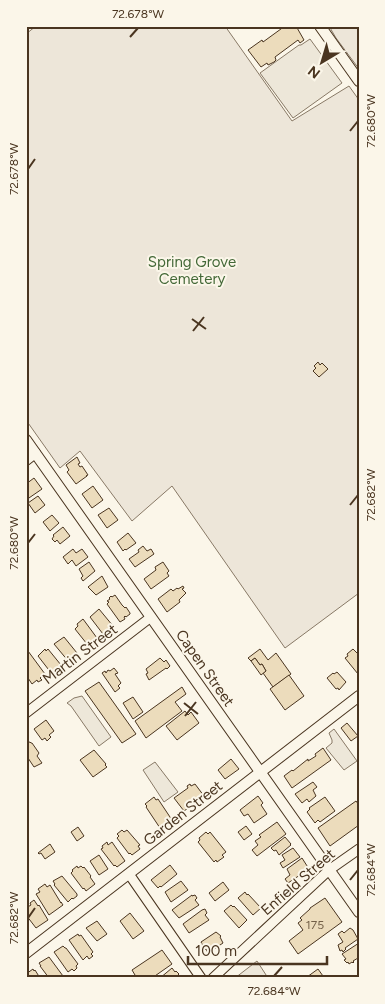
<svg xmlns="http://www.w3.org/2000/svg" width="385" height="1004" viewBox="0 0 385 1004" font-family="Figtree,sans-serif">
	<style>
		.green { fill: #ede6d9; stroke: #887966 }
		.parking { fill: #ede7d9; stroke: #887966 }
		.building { fill: #ecdcbc; stroke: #4a3520 }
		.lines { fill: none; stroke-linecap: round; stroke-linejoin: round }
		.minor-casing { stroke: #4a3520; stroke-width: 11 }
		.tertiary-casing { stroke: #4a3520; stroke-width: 12 }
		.minor { stroke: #fbf6e9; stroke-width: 9 }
		.tertiary { stroke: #fbf6e9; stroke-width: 10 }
		.ticks { fill: none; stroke: #4a3520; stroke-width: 2 }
		.labels { text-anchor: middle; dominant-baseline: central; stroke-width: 4; stroke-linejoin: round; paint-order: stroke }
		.number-label { font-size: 12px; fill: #725f47 }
		.park-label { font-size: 15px; fill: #436837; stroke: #fbf6e9 }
		.street-label { font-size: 15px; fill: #4a3520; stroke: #fbf6e9 }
		.neatline { fill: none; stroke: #4a3520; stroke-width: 2 }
		.ticks-label { font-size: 12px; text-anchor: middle; fill: #4a3520 }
	</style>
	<rect width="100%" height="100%" fill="#fbf6e9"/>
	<g class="green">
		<path d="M 36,26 L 225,26 L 292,121 L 349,86 L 359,100 L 359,593 L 285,648 L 172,486 L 132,521 L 80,451 L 60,468 L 26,420 L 26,34 Z"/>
		<path d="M 329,26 L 359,26 L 359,69 L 336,38 Z"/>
	</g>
	<g class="parking">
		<path d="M 310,39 L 342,83 L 293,118 L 260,73 L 299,45 L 301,45 Z"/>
		<path d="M 82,696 L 111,737 L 99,746 L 71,706 L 67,703 L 74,698 Z"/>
		<path d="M 334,729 L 357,761 L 344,770 L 326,748 L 332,743 L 332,740 L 329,733 Z"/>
		<path d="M 155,762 L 178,792 L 164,802 L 143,770 Z"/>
		<path d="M 257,961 L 268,978 L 235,978 Z"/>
	</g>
	<g class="building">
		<path d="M 285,26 L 296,26 L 304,40 L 300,43 L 298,40 L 275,57 L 276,60 L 274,62 L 268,65 L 267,63 L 261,67 L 248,50 L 262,40 L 263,42 Z"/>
		<path d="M 318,362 L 320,365 L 322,363 L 328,369 L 319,377 L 313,371 L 316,368 L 314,366 Z"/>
		<path d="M 77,457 L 80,463 L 78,464 L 80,467 L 82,466 L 88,475 L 86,476 L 87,476 L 76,484 L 67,472 L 69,470 L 66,465 Z"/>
		<path d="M 34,478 L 42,489 L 26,500 L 26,484 Z"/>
		<path d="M 93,486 L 103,500 L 92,508 L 82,494 Z"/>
		<path d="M 38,496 L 45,505 L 35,513 L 28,503 Z"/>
		<path d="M 109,508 L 118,520 L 107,528 L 98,515 Z"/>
		<path d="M 52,515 L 59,523 L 50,531 L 43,522 Z"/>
		<path d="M 63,527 L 70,536 L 60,544 L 57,540 L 55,542 L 52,539 L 54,536 L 53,535 Z"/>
		<path d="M 128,533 L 136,543 L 126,550 L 125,549 L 123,551 L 117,542 Z"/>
		<path d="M 143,546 L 147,551 L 151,549 L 154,554 L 135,567 L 129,559 L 139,552 L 138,550 Z"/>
		<path d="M 73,549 L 76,553 L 82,549 L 88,557 L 76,566 L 72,560 L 68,564 L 63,557 Z"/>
		<path d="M 89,562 L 95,571 L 83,581 L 81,578 L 83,576 L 79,569 Z"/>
		<path d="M 163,562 L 169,571 L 167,573 L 169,576 L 151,589 L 144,579 L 156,570 L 155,567 Z"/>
		<path d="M 102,576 L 108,587 L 96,595 L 88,587 Z"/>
		<path d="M 183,586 L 184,588 L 182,589 L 186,593 L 179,600 L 180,602 L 167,612 L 158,599 L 171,589 L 173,591 L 177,588 L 178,589 Z"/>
		<path d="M 115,595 L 122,605 L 125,608 L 126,607 L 130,613 L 130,614 L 126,617 L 125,616 L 124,617 L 125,619 L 120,622 L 107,604 L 109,602 L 107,601 L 110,599 L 109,598 L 111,596 L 112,597 Z"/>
		<path d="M 99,609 L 113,626 L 105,635 L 103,634 L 90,617 Z"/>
		<path d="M 83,619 L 97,638 L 87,644 L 75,629 L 78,626 L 77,624 Z"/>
		<path d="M 64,637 L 77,653 L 73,656 L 75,658 L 69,662 L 54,644 Z"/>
		<path d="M 45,649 L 46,651 L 48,649 L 61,665 L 52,674 L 38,656 Z"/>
		<path d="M 260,649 L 268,660 L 276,653 L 291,674 L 273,687 L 263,673 L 266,671 L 262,664 L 260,665 L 255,658 L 251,661 L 248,658 Z"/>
		<path d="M 353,649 L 359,655 L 358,674 L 345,658 L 348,656 L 347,654 Z"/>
		<path d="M 28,651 L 45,674 L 40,678 L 42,680 L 38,682 L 37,680 L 32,684 L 26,675 L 26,652 Z"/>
		<path d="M 160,658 L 164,662 L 166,660 L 170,666 L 167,669 L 166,668 L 149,680 L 146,674 L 148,673 L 146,669 Z"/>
		<path d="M 255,658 L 260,665 L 262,664 L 266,671 L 261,675 L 251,661 Z"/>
		<path d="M 114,668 L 118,673 L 115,674 L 121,683 L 118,686 L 120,688 L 115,692 L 102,673 L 105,671 L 106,673 L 108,670 L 110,671 Z"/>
		<path d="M 337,672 L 346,682 L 339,690 L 338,688 L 336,689 L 327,678 L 333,673 L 334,674 Z"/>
		<path d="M 289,675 L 304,696 L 285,710 L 270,689 Z"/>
		<path d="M 99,682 L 136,734 L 122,743 L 85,691 Z"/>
		<path d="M 182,687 L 186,694 L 175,702 L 182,711 L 146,738 L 135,721 Z"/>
		<path d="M 133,697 L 143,712 L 133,719 L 123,703 Z"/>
		<path d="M 185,711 L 188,715 L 191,712 L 199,723 L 177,740 L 166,726 Z"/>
		<path d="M 46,720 L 54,731 L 49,735 L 51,737 L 47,741 L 45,738 L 42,740 L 34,729 Z"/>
		<path d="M 347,723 L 358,736 L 351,741 L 341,728 Z"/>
		<path d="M 30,742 L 31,743 L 32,743 L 39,753 L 37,756 L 42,763 L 34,767 L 26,755 L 26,743 Z"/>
		<path d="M 323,748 L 331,760 L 292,788 L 284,776 L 292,770 L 293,771 L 308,759 L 308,761 L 316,756 L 315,754 Z"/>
		<path d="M 94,750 L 106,764 L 105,765 L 107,767 L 93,777 L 80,760 Z"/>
		<path d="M 231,759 L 239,769 L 225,779 L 218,770 Z"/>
		<path d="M 313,782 L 317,787 L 313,790 L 316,796 L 309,802 L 307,799 L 302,803 L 295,794 Z"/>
		<path d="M 190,784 L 191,786 L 195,784 L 204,796 L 198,800 L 197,798 L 189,804 L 191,806 L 184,811 L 174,798 L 188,788 L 187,786 Z"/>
		<path d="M 258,796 L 263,803 L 261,805 L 267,814 L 254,823 L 248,814 L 244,816 L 240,810 Z"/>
		<path d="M 154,797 L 156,800 L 158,799 L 172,820 L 168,823 L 169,824 L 166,826 L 165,825 L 160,828 L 146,807 L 147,806 L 145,804 Z"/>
		<path d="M 325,797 L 335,811 L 320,822 L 318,820 L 315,823 L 307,812 L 310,809 L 309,808 Z"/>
		<path d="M 356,801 L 359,805 L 359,825 L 330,846 L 318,828 Z"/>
		<path d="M 277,822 L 286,834 L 257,856 L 252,850 L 258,845 L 255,841 L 261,837 L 259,835 Z"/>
		<path d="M 246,826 L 252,834 L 244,840 L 238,832 Z"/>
		<path d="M 78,827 L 84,836 L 77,841 L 71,832 Z"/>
		<path d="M 122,830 L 124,832 L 127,830 L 140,845 L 138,846 L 140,849 L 132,855 L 130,853 L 129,854 L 117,838 L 119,836 L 117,834 Z"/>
		<path d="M 206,832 L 208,834 L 210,832 L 226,852 L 222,855 L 224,857 L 217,862 L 216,860 L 214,862 L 198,842 L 200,840 L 199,838 Z"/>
		<path d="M 285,837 L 291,844 L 290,844 L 291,845 L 279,855 L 276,850 L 274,851 L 271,848 Z"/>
		<path d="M 107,842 L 108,845 L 112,842 L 125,861 L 117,867 L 115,865 L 114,866 L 101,849 L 103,848 L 102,846 Z"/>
		<path d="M 50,844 L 55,852 L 45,859 L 41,853 L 39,854 L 38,853 Z"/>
		<path d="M 293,848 L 300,857 L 283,868 L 280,863 L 285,860 L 282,855 Z"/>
		<path d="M 99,855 L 108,869 L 99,875 L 90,861 Z"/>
		<path d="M 302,858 L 309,869 L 288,883 L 285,879 L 290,875 L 287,869 Z"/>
		<path d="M 170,865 L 177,874 L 161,887 L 160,886 L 158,888 L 151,880 Z"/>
		<path d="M 77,866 L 78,868 L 81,866 L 83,868 L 84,867 L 91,876 L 90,877 L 95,884 L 86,891 L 84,888 L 83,889 L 71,873 L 73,871 L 72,870 Z"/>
		<path d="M 62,876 L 77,894 L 77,896 L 73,899 L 72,898 L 68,902 L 54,885 L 55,884 L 53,881 Z"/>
		<path d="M 181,881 L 188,890 L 171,902 L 165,892 Z"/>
		<path d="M 223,882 L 229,890 L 215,901 L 209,893 Z"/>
		<path d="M 45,884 L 47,887 L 50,885 L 61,903 L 61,902 L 63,905 L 49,915 L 36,894 L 40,892 L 38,889 Z"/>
		<path d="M 245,892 L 247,895 L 248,894 L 261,908 L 253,915 L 238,898 Z"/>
		<path d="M 192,895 L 192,896 L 195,895 L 197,898 L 195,900 L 199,905 L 179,918 L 172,910 Z"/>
		<path d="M 325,898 L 342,922 L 298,954 L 289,941 L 303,930 L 298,923 L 302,920 L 300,918 L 310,909 L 310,908 Z"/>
		<path d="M 34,900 L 38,906 L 39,905 L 48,920 L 36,928 L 26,915 L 26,908 L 31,905 L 30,903 Z"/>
		<path d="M 231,905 L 233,907 L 234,906 L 247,920 L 239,928 L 224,911 Z"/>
		<path d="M 205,909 L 207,913 L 205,915 L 209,920 L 189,933 L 183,924 L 202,910 Z"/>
		<path d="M 130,913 L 144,931 L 133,939 L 120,921 Z"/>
		<path d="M 97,921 L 107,934 L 97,941 L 86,928 Z"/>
		<path d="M 350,928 L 353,930 L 358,939 L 345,948 L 346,949 L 343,952 L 342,950 L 340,951 L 338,945 L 343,942 L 338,934 L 342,931 L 344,933 Z"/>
		<path d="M 216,932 L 221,936 L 220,937 L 223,943 L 208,953 L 206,949 L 204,951 L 201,947 L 203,946 L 201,942 Z"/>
		<path d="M 78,934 L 79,936 L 81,935 L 93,952 L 91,954 L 93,956 L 89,959 L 87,956 L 83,960 L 69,940 Z"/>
		<path d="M 359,943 L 359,959 L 358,958 L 353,961 L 354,962 L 353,963 L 352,962 L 349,964 L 348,962 L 347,963 L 344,960 L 346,959 L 342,954 Z"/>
		<path d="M 63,946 L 65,948 L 66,948 L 78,964 L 76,966 L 77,968 L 74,971 L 72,969 L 68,972 L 54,952 Z"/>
		<path d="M 162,950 L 172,964 L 152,978 L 133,978 L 132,977 L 135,975 L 132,970 Z"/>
		<path d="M 49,957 L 63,976 L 61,978 L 49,978 L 40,966 L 41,966 L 39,963 Z"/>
		<path d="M 172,968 L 175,972 L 176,971 L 179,974 L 177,976 L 174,978 L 160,978 Z"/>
		<path d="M 33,969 L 34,971 L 35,970 L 40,978 L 26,978 L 26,974 Z"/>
		<path d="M 318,969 L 323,976 L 321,978 L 307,977 Z"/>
	</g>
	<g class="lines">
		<g class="minor-casing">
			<g id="minor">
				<path d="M 26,713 L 151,617"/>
				<path d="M 129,874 L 201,978"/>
				<path d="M 213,978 L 329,870 L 359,849"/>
			</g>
		</g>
		<g class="tertiary-casing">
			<g id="tertiary">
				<path d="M 320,26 L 359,81"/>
				<path d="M 26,440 L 359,912"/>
				<path d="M 26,460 L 35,453"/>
				<path d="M 26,953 L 359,696"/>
			</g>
		</g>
		<use href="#minor" class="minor"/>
		<use href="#tertiary" class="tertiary"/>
	</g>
	<path class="ticks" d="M 130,37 L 138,28M 350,131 L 358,121M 28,169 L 35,159M 192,319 L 206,329M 193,331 L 204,317M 350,505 L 358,495M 28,543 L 35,534M 184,703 L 198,714M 185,716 L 196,702M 350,880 L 358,870M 28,918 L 35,908M 274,976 L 282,967"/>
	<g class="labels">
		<g class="number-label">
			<text x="315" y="925">175</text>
		</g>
		<g class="park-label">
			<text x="192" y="262">Spring Grove<tspan x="192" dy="17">Cemetery</tspan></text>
		</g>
		<g class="street-label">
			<text transform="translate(80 654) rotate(-37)">Martin Street</text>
			<text transform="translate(205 668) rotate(55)">Capen Street</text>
			<text transform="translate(183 813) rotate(-38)">Garden Street</text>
			<text transform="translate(298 882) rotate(-41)">Enfield Street</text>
		</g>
	</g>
	<rect width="385" height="1004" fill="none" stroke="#fbf6e9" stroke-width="55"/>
	<g transform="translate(322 62) rotate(218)" stroke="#fbf6e9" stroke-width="4" paint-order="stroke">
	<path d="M0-4L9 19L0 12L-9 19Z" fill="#4a3520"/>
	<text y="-8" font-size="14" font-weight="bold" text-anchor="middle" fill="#4a3520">N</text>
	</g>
	<path d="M188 956v8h139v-8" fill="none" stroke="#4a3520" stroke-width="2.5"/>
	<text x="195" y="956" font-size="15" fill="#4a3520" stroke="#fbf6e9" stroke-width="4" paint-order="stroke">100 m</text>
	<rect x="28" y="28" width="330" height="948" class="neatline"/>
	<g class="ticks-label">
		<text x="138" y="18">72.678°W</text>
		<text transform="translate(371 121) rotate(-90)" y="4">72.680°W</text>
		<text transform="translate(14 169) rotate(-90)" y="4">72.678°W</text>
		<text transform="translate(371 495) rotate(-90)" y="4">72.682°W</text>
		<text transform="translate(14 543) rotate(-90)" y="4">72.680°W</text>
		<text transform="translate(371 870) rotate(-90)" y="4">72.684°W</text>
		<text transform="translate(14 918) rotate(-90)" y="4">72.682°W</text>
		<text x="274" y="995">72.684°W</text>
	</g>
</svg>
